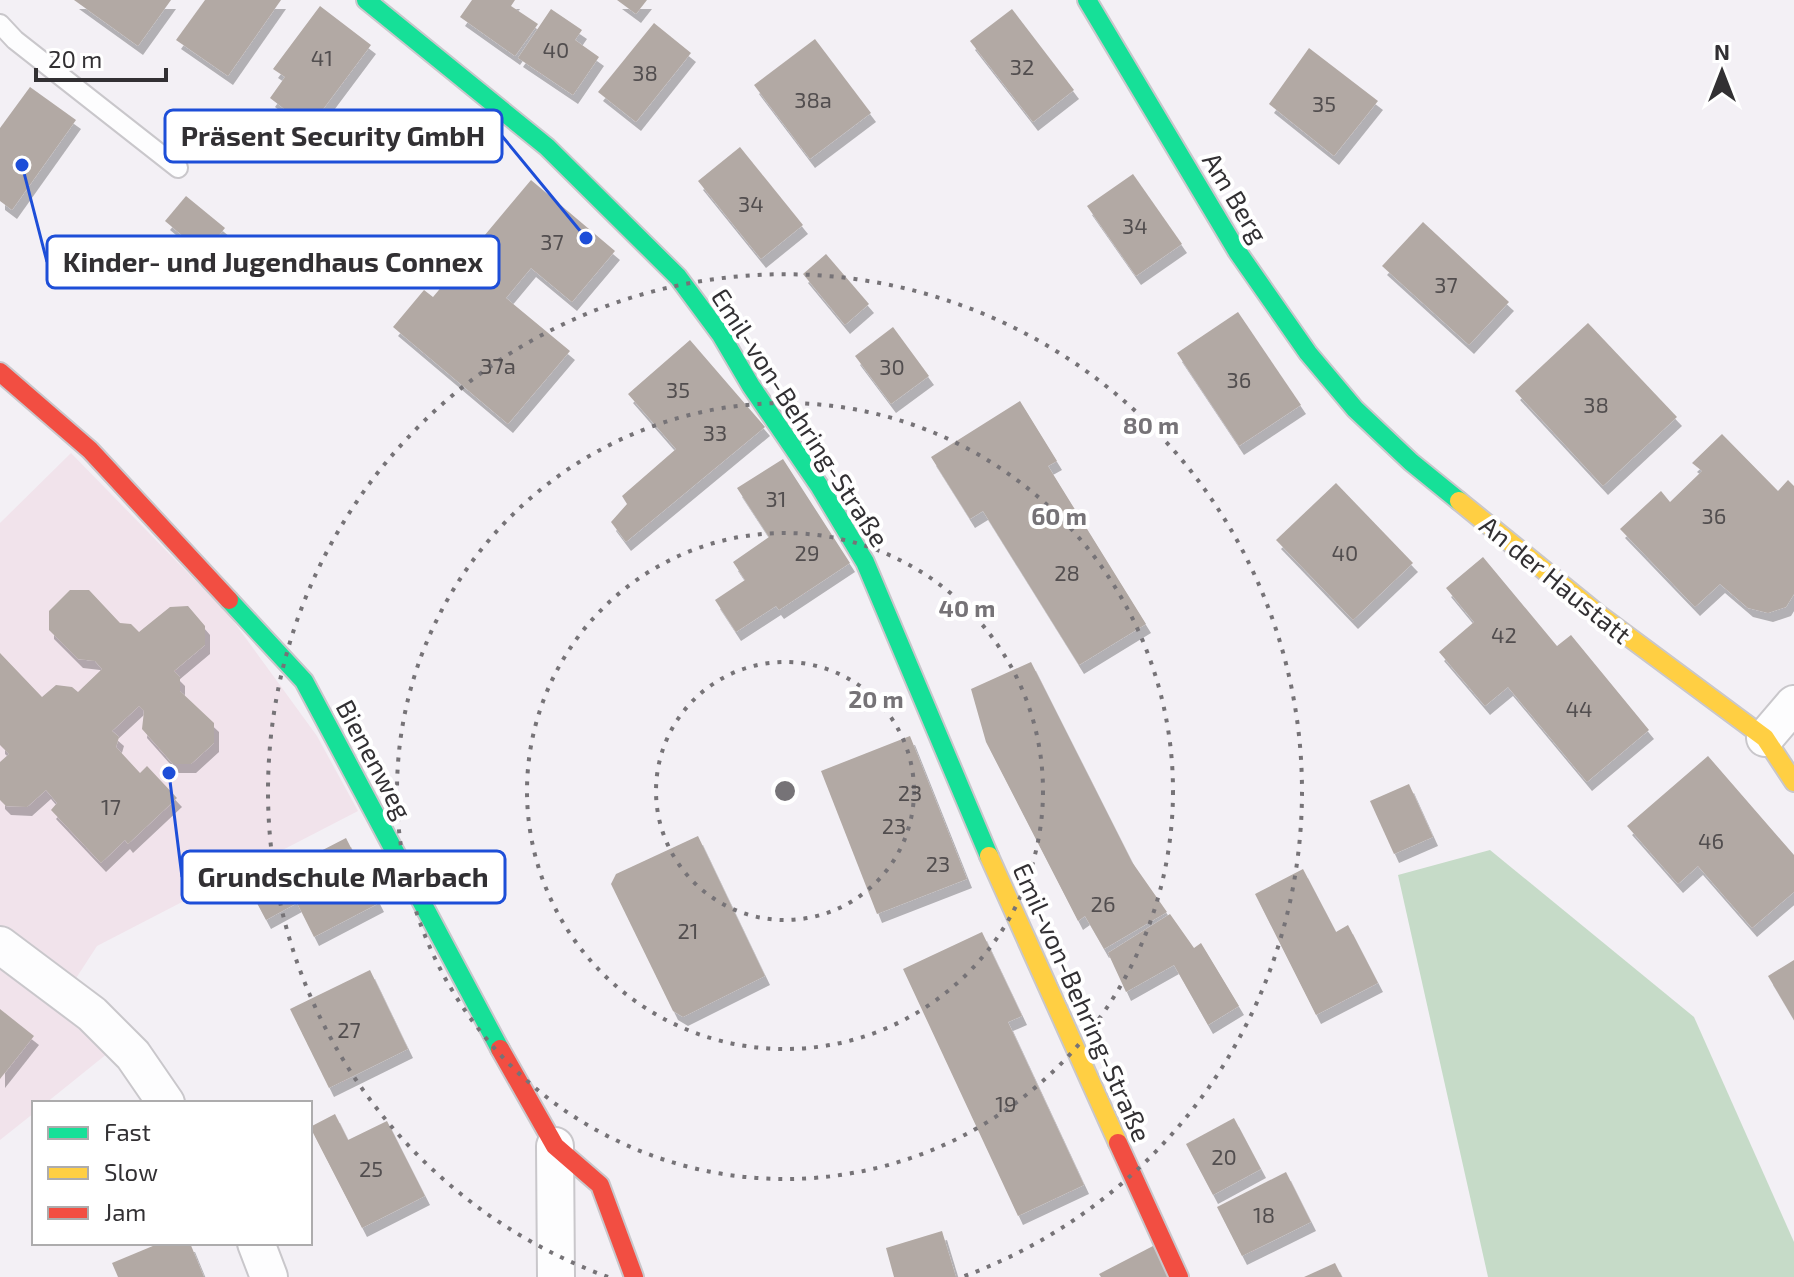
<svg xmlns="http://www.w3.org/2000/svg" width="1794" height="1277" viewBox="0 0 1794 1277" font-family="'Exo 2',sans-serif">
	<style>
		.education { fill: #f1e3eb }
		.forest { fill: #c6dbc8 }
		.building { fill: #b2a9a4; filter: url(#shadow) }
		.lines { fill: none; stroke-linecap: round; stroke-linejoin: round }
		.lane-casing { stroke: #c9c7cb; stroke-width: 22 }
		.street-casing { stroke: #c9c7cb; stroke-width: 40 }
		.fast-casing { stroke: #c9c7cb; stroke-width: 22 }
		.slow-casing { stroke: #c9c7cb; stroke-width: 22 }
		.jam-casing { stroke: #c9c7cb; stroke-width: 22 }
		.lane { stroke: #fdfdfe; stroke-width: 18 }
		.street { stroke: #fdfdfe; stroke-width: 36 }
		.fast { stroke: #16e098; stroke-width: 18 }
		.slow { stroke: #ffcf43; stroke-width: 18 }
		.jam { stroke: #f24e42; stroke-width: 18 }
		.ring { fill: none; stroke: #767377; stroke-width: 4; stroke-dasharray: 4 8 }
		.labels { text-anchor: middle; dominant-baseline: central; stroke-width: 8; stroke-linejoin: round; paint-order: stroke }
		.number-label { font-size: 22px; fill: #524e4f }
		.street-label { font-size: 26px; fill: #323033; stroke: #fff }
		.centre { fill: #767377; stroke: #fff; stroke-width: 4 }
		.ring-label { font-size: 24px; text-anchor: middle; font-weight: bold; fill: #767377; stroke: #fff; stroke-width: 8; stroke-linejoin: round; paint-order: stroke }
		.leader { fill: none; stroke: #1d4ed8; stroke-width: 3 }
		.callout-dot { fill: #1d4ed8; stroke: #fff; stroke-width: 3 }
		.callout { fill: #fff; stroke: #1d4ed8; stroke-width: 3 }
		.callout-label { font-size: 28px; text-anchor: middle; font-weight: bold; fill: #323033 }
	</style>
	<defs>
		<filter id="shadow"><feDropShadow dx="5" dy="9" stdDeviation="0" flood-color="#0004"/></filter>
	</defs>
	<rect width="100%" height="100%" fill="#f3f0f5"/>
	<path class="education" d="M 71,453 L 229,615 L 317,736 L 358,811 L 97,946 L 56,1009 L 108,1053 L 46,1103 L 34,1103 L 34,1113 L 0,1140 L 0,523 Z"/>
	<path class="forest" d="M 1490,850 L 1694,1017 L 1794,1242 L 1794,1277 L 1488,1277 L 1398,875 Z"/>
	<g class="building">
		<path d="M 74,0 L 171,0 L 138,46 Z"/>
		<path d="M 205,0 L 281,0 L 228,76 L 176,40 Z"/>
		<path d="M 472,0 L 515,0 L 511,6 L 538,24 L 515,56 L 460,17 Z"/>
		<path d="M 617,0 L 647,0 L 636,14 Z"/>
		<path d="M 320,6 L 371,45 L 309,128 L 270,98 L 285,77 L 273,69 Z"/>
		<path d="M 551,9 L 582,30 L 575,40 L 599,57 L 573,95 L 518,58 Z"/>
		<path d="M 1012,9 L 1074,90 L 1033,122 L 970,41 Z"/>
		<path d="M 654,23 L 691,53 L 636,122 L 598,92 Z"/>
		<path d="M 815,39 L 871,113 L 810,159 L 754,85 Z"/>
		<path d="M 1309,48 L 1378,101 L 1334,156 L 1269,104 Z"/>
		<path d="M 30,87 L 76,120 L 12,210 L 0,201 L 0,128 Z"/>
		<path d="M 740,147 L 803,225 L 761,259 L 698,181 Z"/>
		<path d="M 1133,174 L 1182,244 L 1136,276 L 1087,206 Z"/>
		<path d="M 531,180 L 615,251 L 572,302 L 531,268 L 506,298 L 570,351 L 508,424 L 393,327 L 424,290 L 433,297 Z"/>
		<path d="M 186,196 L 225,228 L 204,254 L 165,221 Z"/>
		<path d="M 1423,222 L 1509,302 L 1469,345 L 1382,266 Z"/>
		<path d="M 826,254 L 869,304 L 845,325 L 803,274 Z"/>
		<path d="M 1238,312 L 1301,405 L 1239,446 L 1177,353 Z"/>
		<path d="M 1588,323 L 1677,417 L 1603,486 L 1515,391 Z"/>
		<path d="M 893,327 L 929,376 L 891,404 L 855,356 Z"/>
		<path d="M 690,340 L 765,427 L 626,542 L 611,522 L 627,504 L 622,496 L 676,449 L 628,394 Z"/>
		<path d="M 1020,401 L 1057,461 L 1048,466 L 1146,624 L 1079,665 L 983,511 L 970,519 L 931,457 Z"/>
		<path d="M 1722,434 L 1778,491 L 1788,480 L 1794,486 L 1794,594 L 1786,607 L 1768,613 L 1748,608 L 1720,584 L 1695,607 L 1620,529 L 1661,491 L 1670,502 L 1702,471 L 1692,463 Z"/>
		<path d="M 783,459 L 850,563 L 779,610 L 776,606 L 736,632 L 715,600 L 745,580 L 733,562 L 769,537 L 737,488 Z"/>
		<path d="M 1336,483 L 1413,563 L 1353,620 L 1276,540 Z"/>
		<path d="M 1483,557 L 1557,646 L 1571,635 L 1649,730 L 1587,782 L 1508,687 L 1485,706 L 1439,652 L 1474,622 L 1446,588 Z"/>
		<path d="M 70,590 L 89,590 L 120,623 L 131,624 L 139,632 L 170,607 L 188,606 L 205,626 L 205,645 L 174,671 L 180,677 L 180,691 L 214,723 L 214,743 L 191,764 L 173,764 L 142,729 L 144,711 L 139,706 L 112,731 L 119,737 L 116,747 L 140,773 L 147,766 L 177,798 L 128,844 L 125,840 L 101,863 L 51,810 L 57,803 L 46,790 L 27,807 L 6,806 L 0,800 L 0,762 L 9,754 L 0,745 L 0,653 L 42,697 L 56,685 L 72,687 L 78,692 L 102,669 L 95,661 L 78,659 L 49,630 L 49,611 Z"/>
		<path d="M 1031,662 L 1132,862 L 1167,912 L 1104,949 L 1085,916 L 1078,921 L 986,742 L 971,689 Z"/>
		<path d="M 910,736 L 967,879 L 877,914 L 821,771 Z"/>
		<path d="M 1708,756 L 1794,855 L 1794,892 L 1752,928 L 1698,866 L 1678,884 L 1627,826 Z"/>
		<path d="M 1409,784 L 1433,837 L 1394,854 L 1370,801 Z"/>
		<path d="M 698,836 L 765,976 L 683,1017 L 673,1011 L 611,884 L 616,874 Z"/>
		<path d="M 346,838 L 379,903 L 314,937 L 297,903 L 266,920 L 249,888 Z"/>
		<path d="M 1303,869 L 1336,932 L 1348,925 L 1378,983 L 1316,1015 L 1255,894 Z"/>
		<path d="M 1170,914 L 1194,948 L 1201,943 L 1239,1006 L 1208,1025 L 1174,965 L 1126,992 L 1108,953 Z"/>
		<path d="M 982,932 L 1022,1016 L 1008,1022 L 1084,1185 L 1018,1216 L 903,969 Z"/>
		<path d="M 1794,960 L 1794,1020 L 1768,976 Z"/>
		<path d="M 370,970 L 408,1049 L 329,1088 L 290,1009 Z"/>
		<path d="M 0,1009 L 34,1036 L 0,1079 Z"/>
		<path d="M 335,1114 L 348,1140 L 387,1121 L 425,1196 L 362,1228 L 310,1127 Z"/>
		<path d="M 1234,1118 L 1261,1169 L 1213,1195 L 1186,1144 Z"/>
		<path d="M 1286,1172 L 1311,1222 L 1242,1256 L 1217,1207 Z"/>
		<path d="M 942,1231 L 956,1277 L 894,1277 L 886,1248 Z"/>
		<path d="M 160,1243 L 190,1243 L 204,1277 L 118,1277 L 112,1263 Z"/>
		<path d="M 1153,1246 L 1170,1277 L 1101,1277 L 1099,1274 Z"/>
		<path d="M 1335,1263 L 1342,1277 L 1304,1277 Z"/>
	</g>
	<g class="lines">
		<g class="lane-casing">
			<path id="lane" d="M 0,24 L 15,40 L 178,168"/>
		</g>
		<g class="street-casing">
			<g id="street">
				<path d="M 1765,738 L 1794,704"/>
				<path d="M 0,945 L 92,1014 L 133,1055 L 166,1103"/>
				<path d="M 555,1146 L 556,1277"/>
				<path d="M 256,1243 L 269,1277"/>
			</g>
		</g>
		<g class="fast-casing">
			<g id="fast">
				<path d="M 366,0 L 547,147 L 678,277 L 721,335 L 751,386 L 820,487 L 865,562 L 989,856"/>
				<path d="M 1087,0 L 1237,251 L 1308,353 L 1355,409 L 1411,462 L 1459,501"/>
				<path d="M 229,600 L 304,681 L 500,1049"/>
			</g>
		</g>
		<g class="slow-casing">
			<g id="slow">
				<path d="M 1459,501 L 1598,614 L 1765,738 L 1794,782"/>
				<path d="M 989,856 L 1118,1143"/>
			</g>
		</g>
		<g class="jam-casing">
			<g id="jam">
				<path d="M 0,372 L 90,450 L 229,600"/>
				<path d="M 500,1049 L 555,1146 L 600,1185 L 634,1277"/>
				<path d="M 1118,1143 L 1179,1277"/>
			</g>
		</g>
		<use href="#lane" class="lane"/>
		<use href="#street" class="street"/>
		<use href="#fast" class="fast"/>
		<use href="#slow" class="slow"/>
		<use href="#jam" class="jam"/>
	</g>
	<g class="ring">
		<circle cx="785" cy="791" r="129"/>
		<circle cx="785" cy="791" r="258"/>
		<circle cx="785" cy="791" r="388"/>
		<path d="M608 1277A517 517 0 1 1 962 1277"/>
	</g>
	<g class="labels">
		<g class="number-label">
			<text x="556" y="49">40</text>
			<text x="322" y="57">41</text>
			<text x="1022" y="66">32</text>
			<text x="645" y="72">38</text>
			<text x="813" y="99">38a</text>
			<text x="1324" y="103">35</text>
			<text x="751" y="203">34</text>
			<text x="1135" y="225">34</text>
			<text x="552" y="241">37</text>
			<text x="1446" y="284">37</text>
			<text x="498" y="365">37a</text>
			<text x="892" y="366">30</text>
			<text x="1239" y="379">36</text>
			<text x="678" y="389">35</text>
			<text x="1596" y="404">38</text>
			<text x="715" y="432">33</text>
			<text x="776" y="498">31</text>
			<text x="1714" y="515">36</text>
			<text x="807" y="552">29</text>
			<text x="1345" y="552">40</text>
			<text x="1067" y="572">28</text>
			<text x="1504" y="634">42</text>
			<text x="1579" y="708">44</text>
			<text x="910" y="792">23</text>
			<text x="111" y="806">17</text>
			<text x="894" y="825">23</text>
			<text x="1711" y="840">46</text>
			<text x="938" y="863">23</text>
			<text x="1103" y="903">26</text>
			<text x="688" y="930">21</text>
			<text x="349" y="1029">27</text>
			<text x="1006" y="1103">19</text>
			<text x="1224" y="1156">20</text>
			<text x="371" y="1168">25</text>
			<text x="1264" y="1214">18</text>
		</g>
		<g class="street-label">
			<text transform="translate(1236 197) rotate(59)">Am Berg</text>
			<text transform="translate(801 417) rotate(57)">Emil-von-Behring-Straße</text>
			<text transform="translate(1556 579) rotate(39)">An der Haustatt</text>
			<text transform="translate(375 759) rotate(62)">Bienenweg</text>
			<text transform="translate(1083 1002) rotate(66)">Emil-von-Behring-Straße</text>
		</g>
	</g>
	<circle cx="785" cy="791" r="12" class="centre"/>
	<g class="ring-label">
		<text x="1151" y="434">80 m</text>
		<text x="1059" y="525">60 m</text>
		<text x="967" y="617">40 m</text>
		<text x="876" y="708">20 m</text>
	</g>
	<path class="leader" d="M586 238L502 136M22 165L47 262M169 773L182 877"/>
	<g class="callout-dot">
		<circle cx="586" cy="238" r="8"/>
		<circle cx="22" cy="165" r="8"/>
		<circle cx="169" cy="773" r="8"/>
	</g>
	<g class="callout">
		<rect x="165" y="110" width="337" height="52" rx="8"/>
		<rect x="47" y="236" width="452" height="52" rx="8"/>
		<rect x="182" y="851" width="323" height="52" rx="8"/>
	</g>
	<g class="callout-label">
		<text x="333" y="146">Präsent Security GmbH</text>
		<text x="273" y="272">Kinder- und Jugendhaus Connex</text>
		<text x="343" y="887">Grundschule Marbach</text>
	</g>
	<rect x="32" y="1101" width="280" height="144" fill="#ffffff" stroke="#adacad" stroke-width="2"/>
	<rect x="48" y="1127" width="40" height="12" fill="#16e098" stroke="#adacad" stroke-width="2"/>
	<text x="104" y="1141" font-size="24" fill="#323033">Fast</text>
	<rect x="48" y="1167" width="40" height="12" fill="#ffcf43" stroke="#adacad" stroke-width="2"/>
	<text x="104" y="1181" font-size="24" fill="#323033">Slow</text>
	<rect x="48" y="1207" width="40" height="12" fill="#f24e42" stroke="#adacad" stroke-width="2"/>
	<text x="104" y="1221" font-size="24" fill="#323033">Jam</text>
	<g transform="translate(1722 72)" stroke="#ffffff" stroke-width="6" paint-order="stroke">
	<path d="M0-6L14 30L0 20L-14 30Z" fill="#323033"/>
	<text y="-12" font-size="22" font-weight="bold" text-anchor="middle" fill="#323033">N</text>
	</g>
	<path d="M36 68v12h130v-12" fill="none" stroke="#323033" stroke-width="4"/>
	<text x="48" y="68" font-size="24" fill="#323033" stroke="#ffffff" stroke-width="6" paint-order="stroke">20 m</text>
</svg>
